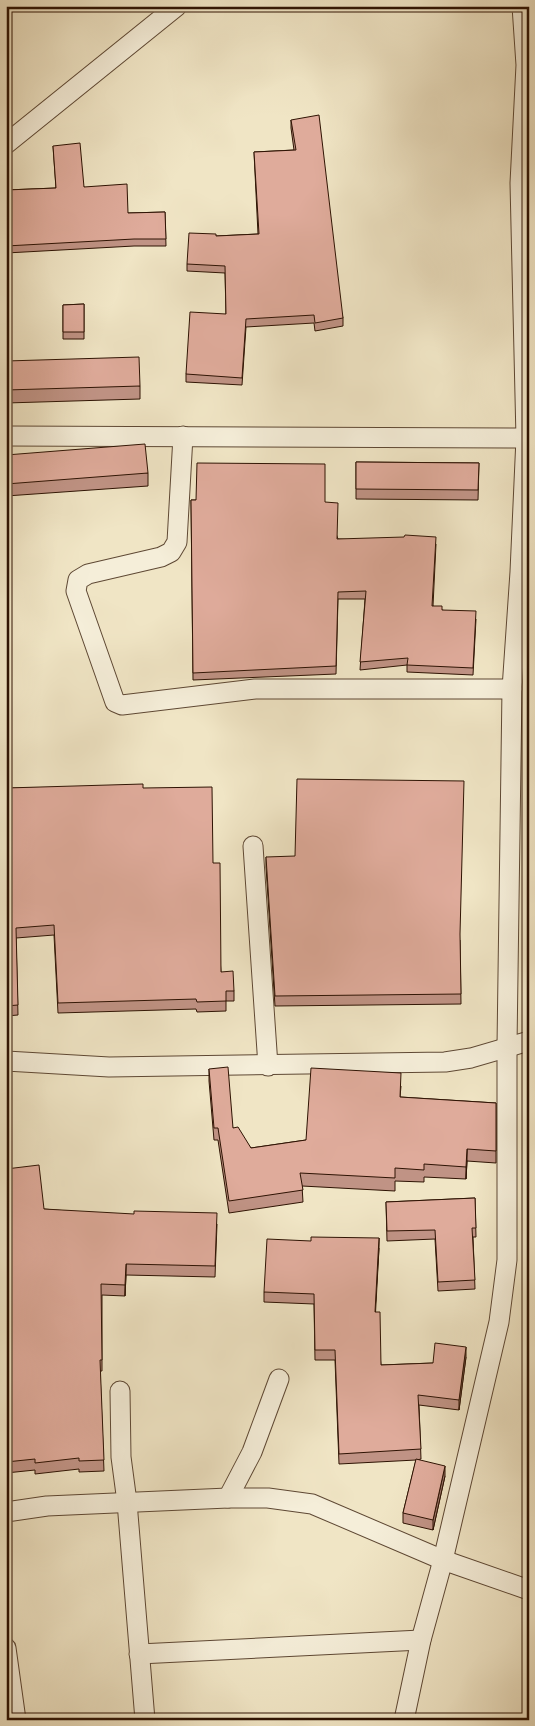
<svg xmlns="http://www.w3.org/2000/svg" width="535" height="1726" viewBox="0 0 535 1726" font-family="'Libre Bodoni',serif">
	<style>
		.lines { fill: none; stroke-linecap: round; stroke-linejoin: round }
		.minor-casing { stroke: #5e4834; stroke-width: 21 }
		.minor { stroke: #f5eed9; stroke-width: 19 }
		.wall { fill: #c09385; stroke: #2e1303 }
		.shaded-wall { fill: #9c786c; stroke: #2e1303 }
		.building { fill: #dfab9b; stroke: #2e1303 }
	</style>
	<rect width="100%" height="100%" fill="#f0e5c5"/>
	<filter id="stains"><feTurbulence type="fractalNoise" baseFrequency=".004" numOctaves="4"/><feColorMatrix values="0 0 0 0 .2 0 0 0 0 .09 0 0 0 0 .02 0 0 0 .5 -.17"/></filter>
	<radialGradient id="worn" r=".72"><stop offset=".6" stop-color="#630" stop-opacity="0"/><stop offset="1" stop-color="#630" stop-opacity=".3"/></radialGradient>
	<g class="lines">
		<g class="minor-casing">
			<g id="minor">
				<path d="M 6,144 L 177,6"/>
				<path d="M 6,436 L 526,438 L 520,183 L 526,65 L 522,6"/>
				<path d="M 183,436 L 177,542 L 171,552 L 161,557 L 88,574 L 78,580 L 76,591 L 115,702 L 122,705 L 255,689 L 512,689"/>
				<path d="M 253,846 L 268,1066"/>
				<path d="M 6,1061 L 109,1067 L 445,1062 L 471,1058 L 529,1041"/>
				<path d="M 120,1391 L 121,1457 L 127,1502 L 145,1720"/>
				<path d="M 228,1498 L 252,1452 L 279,1379"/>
				<path d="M 6,1512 L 47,1506 L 228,1498 L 268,1498 L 312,1504 L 443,1560 L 529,1590"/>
				<path d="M 6,1648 L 16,1720"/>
				<path d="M 139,1654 L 421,1640"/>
				<path d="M 404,1720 L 421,1640 L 443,1560 L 499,1322 L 507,1260 L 507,1046 L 512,689 L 520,572 L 526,438 L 529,438"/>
			</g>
		</g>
		<use href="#minor" class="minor"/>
	</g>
	<g class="wall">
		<path d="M 291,120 L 343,318 L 343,326 L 315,331 L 314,323 L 246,327 L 242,385 L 186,382 L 186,374 L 226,314 L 225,273 L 187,271 L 187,264 L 216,236 L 258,234 L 254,152 L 294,150 L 291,128 Z"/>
		<path d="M 53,146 L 84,187 L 128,213 L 165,212 L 166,246 L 134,246 L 6,253 L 6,190 L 56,188 Z"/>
		<path d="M 84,304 L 84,339 L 63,339 L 63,305 Z"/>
		<path d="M 6,361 L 140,386 L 140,399 L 6,403 Z"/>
		<path d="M 6,455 L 148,473 L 148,486 L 6,496 Z"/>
		<path d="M 356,462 L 479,463 L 478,500 L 356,499 Z"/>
		<path d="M 191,500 L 325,502 L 338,539 L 436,544 L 433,606 L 442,610 L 476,619 L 473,675 L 407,672 L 407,665 L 360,670 L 365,599 L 338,599 L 336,674 L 193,680 Z"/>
		<path d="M 6,788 L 143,788 L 213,863 L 221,972 L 234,991 L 234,1001 L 226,1001 L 226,1011 L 197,1012 L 196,1009 L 58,1013 L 54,935 L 16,938 L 18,1015 L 6,1016 Z"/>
		<path d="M 266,857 L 460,940 L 461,1004 L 275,1006 L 266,867 Z"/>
		<path d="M 209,1069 L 233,1128 L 251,1148 L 306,1140 L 401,1086 L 400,1097 L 496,1103 L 496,1163 L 467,1161 L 466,1179 L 424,1177 L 424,1182 L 395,1181 L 395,1191 L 302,1186 L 303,1202 L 229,1213 L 218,1140 L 214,1140 L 209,1081 Z"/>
		<path d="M 6,1169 L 44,1209 L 217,1224 L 215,1277 L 126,1275 L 125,1296 L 102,1295 L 102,1371 L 100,1371 L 104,1471 L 79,1472 L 79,1469 L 35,1474 L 35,1470 L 6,1473 Z"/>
		<path d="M 475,1198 L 476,1237 L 473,1237 L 475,1289 L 438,1291 L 435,1239 L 387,1241 L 386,1202 Z"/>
		<path d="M 379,1248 L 375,1312 L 381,1365 L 433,1363 L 466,1357 L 459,1410 L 419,1405 L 421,1459 L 417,1460 L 445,1476 L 433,1530 L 403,1523 L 403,1513 L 416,1460 L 339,1464 L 335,1360 L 315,1360 L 314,1304 L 264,1302 L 264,1292 Z"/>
	</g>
	<g class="shaded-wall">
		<path d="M 467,1149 L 467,1161 L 466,1179 L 466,1167 Z"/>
		<path d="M 379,1238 L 379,1248 L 375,1322 L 375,1312 Z"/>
		<path d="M 126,1264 L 126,1275 L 125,1296 L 125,1285 Z"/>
		<path d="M 466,1347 L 466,1357 L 459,1410 L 459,1400 Z"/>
		<path d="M 445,1466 L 445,1476 L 433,1530 L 433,1520 Z"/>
	</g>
	<g class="building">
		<path d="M 319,115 L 343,318 L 315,323 L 314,315 L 246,319 L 242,378 L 186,374 L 190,312 L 226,314 L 225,266 L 187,264 L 189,233 L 216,234 L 216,236 L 259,234 L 254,152 L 296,150 L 291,120 Z"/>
		<path d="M 80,143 L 84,187 L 127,184 L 128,213 L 165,212 L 166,239 L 134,239 L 6,246 L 6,190 L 56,188 L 53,146 Z"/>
		<path d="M 84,304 L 84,332 L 63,332 L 63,305 Z"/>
		<path d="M 139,357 L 140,386 L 6,390 L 6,361 Z"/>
		<path d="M 145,444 L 148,473 L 6,484 L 6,455 Z"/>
		<path d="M 356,462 L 479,463 L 478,490 L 356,489 Z"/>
		<path d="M 197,463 L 325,464 L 325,502 L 338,503 L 337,539 L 404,537 L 405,535 L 436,537 L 432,606 L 442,606 L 442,610 L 476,611 L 473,668 L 407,665 L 408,658 L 360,662 L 366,591 L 338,592 L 336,666 L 193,673 L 191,500 L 196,500 Z"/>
		<path d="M 297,779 L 464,781 L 460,934 L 461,994 L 275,996 L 266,857 L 295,856 Z"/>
		<path d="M 143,784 L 143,788 L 212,787 L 213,863 L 220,863 L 221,972 L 233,971 L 234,991 L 226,991 L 226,1001 L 197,1002 L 196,999 L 58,1003 L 54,925 L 16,928 L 18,1005 L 6,1006 L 6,788 Z"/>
		<path d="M 228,1067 L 233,1128 L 238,1127 L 251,1148 L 306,1140 L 311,1068 L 401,1073 L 400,1097 L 496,1103 L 496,1151 L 467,1149 L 466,1167 L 424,1164 L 424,1170 L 395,1168 L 395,1178 L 300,1173 L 303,1190 L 229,1201 L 218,1128 L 214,1128 L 209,1069 Z"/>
		<path d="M 39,1165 L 44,1209 L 134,1214 L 134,1211 L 217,1213 L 215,1266 L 126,1264 L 125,1285 L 101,1284 L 102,1360 L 100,1360 L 104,1460 L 79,1461 L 79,1458 L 35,1463 L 35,1459 L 6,1462 L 6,1169 Z"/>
		<path d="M 475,1198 L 476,1228 L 472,1228 L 475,1280 L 438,1282 L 435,1230 L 387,1231 L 386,1202 Z"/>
		<path d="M 311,1237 L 379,1238 L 375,1312 L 380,1312 L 381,1365 L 433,1363 L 435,1343 L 466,1347 L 459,1400 L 418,1395 L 421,1449 L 339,1454 L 335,1350 L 315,1350 L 314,1294 L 264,1292 L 267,1239 L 311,1241 Z"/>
		<path d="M 416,1459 L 445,1466 L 433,1520 L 403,1513 Z"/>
	</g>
	<rect width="535" height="1726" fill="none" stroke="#f0e5c5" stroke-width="25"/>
	<rect x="8" y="8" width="520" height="1711" fill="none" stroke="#2e1303" stroke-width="2.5"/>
	<rect x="12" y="12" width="510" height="1701" fill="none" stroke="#2e1303"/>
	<rect width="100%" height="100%" filter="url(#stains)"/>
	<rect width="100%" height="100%" fill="url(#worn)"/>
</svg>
